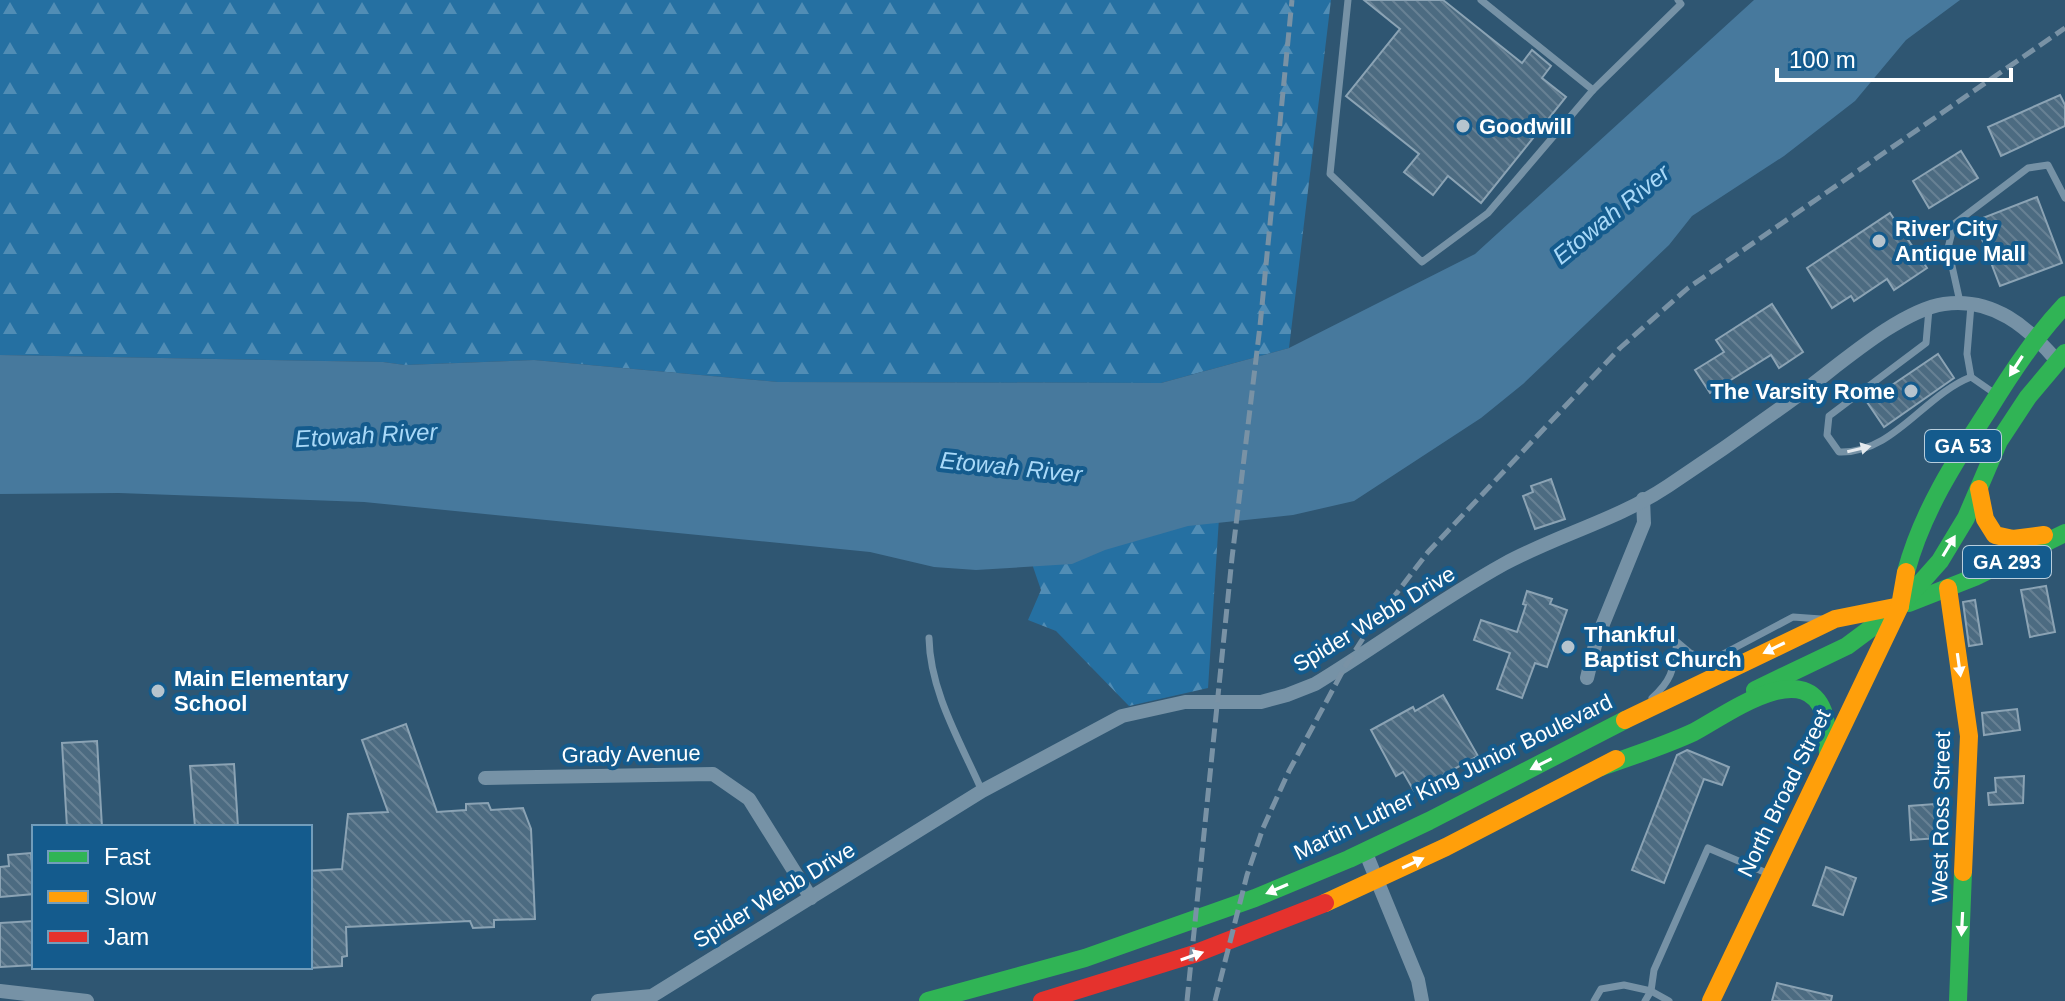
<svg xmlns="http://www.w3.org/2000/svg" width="2065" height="1001" viewBox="0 0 2065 1001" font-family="Arial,sans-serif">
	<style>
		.forest { fill: url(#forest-firs) }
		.water { fill: #47799d }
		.building { fill: url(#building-back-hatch); stroke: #8ba3b4; stroke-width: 2 }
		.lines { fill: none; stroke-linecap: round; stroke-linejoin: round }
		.lane { stroke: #7692a6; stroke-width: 7 }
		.street { stroke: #7692a6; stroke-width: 14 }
		.fast { stroke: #30b455; stroke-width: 18 }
		.slow { stroke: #ff9f0a; stroke-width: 18 }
		.jam { stroke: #e5322d; stroke-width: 18 }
		.rail { stroke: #7992a5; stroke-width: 5; stroke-dasharray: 14 6; stroke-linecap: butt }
		.oneway { fill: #fff }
		.oneway2 { fill: #e4e9ed }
		.poi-dot { fill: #b6c4ce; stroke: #145b8d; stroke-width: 3 }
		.labels { text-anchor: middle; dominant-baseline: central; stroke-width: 8; stroke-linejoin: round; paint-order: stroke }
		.shield { fill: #145b8d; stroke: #b8cedd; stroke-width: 2 }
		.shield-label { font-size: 20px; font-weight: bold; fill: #fff }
		.poi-label { font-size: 22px; font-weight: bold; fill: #fff; stroke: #145b8d; text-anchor: start }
		.street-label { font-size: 22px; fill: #fff; stroke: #145b8d }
		.water-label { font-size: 24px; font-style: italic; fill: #a9d9f8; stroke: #145b8d }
	</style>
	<defs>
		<pattern id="forest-firs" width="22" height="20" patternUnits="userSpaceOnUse" patternTransform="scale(2)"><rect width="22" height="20" fill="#2570a2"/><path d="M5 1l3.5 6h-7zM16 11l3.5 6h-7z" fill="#518db5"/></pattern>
		<pattern id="building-back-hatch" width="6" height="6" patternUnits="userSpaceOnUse" patternTransform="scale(2)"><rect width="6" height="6" fill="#4c6b81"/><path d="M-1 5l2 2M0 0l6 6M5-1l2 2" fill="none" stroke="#678194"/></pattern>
	</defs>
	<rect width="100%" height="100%" fill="#2f5672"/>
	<g class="forest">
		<path d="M 0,0 L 1331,0 L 1289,348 L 1161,383 L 778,382 L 534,360 L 405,365 L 383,362 L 0,355 Z"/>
		<path d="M 1219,518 L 1208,688 L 1129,706 L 1056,631 L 1028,620 L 1041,590 L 1030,558 Z"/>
	</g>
	<path class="water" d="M 1754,0 L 1960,0 L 1906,40 L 1855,101 L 1784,156 L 1692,216 L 1669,245 L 1523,384 L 1481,418 L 1354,501 L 1293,515 L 1188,526 L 1105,550 L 1072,564 L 976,570 L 934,567 L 870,552 L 364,502 L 119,493 L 0,494 L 0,355 L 383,362 L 405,365 L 534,360 L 778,382 L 1161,383 L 1289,348 L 1475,254 Z"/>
	<g class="building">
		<path d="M 1364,0 L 1443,0 L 1522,63 L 1532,50 L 1551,66 L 1542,78 L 1566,97 L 1481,203 L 1448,176 L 1433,195 L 1404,172 L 1419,154 L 1346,96 L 1400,29 Z"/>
		<path d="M 2060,95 L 2065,105 L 2065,126 L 2001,156 L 1988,127 Z"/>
		<path d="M 1961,151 L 1978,178 L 1929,208 L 1913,181 Z"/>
		<path d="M 2037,197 L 2062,263 L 2000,286 L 1975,221 Z"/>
		<path d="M 1890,213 L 1927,268 L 1894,290 L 1887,279 L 1854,301 L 1851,296 L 1832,308 L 1807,268 Z"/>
		<path d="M 1772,304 L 1803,352 L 1779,368 L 1771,355 L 1710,393 L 1695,370 L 1724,352 L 1716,340 Z"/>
		<path d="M 1938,354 L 1954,378 L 1884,427 L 1867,402 Z"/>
		<path d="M 1551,479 L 1565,519 L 1535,529 L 1523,496 L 1533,492 L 1531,486 Z"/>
		<path d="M 2046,586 L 2055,632 L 2030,637 L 2021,590 Z"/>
		<path d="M 1527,591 L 1552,599 L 1550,604 L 1567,610 L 1547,667 L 1535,663 L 1522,698 L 1497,689 L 1510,653 L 1474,640 L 1481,620 L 1517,632 L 1526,605 L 1523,604 Z"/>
		<path d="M 1975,600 L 1982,644 L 1969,646 L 1963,602 Z"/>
		<path d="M 1443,695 L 1478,756 L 1414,791 L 1403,772 L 1396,776 L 1371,730 L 1413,707 L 1415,711 Z"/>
		<path d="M 2017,709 L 2020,730 L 1984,735 L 1982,713 Z"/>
		<path d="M 406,724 L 437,812 L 466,810 L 466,804 L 488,803 L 491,810 L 523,808 L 531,829 L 535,919 L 494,920 L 494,927 L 473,928 L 470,921 L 346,927 L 347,956 L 342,957 L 342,966 L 310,968 L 310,871 L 342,869 L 348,814 L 388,812 L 362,740 Z"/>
		<path d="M 97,741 L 102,827 L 67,827 L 62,743 Z"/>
		<path d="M 1687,750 L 1729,767 L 1722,785 L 1704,779 L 1664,883 L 1632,870 L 1677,755 Z"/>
		<path d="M 234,764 L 238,827 L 195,827 L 190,766 Z"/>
		<path d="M 2024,776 L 2023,803 L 1989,805 L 1988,793 L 1996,792 L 1995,778 Z"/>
		<path d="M 1935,804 L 1938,838 L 1911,840 L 1909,806 Z"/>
		<path d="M 31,853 L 34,894 L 0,897 L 0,867 L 9,866 L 8,855 Z"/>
		<path d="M 1826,867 L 1856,878 L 1843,915 L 1813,905 Z"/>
		<path d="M 34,921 L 34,965 L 0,967 L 0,923 Z"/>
		<path d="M 1777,983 L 1832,996 L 1831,1001 L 1772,1001 Z"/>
	</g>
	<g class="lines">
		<g class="lane">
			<path d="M 1348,0 L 1330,174 L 1422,262 L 1488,213 L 1593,90 L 1681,4 L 1678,0"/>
			<path d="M 1481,0 L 1593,90"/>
			<path d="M 1960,302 L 1948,248 L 1954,224 L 2028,168 L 2048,165 L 2065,198"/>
			<path d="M 1971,305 L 1967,354 L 1971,377"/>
			<path d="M 1929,309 L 1926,343 L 1829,416 L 1827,435 L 1839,452 C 1893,454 1924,395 1971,377 L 1994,393"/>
			<path d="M 929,638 C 930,692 961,743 982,791"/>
			<path d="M 1652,698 C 1673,679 1673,669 1677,642 L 1690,653 L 1710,661 L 1793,617 L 1821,619"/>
			<path d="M 1594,1001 L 1601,989 L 1624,985 L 1651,991 L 1645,1001"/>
			<path d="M 1669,1001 L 1651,991 L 1654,970 L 1708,848 L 1769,874"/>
		</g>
		<g class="street">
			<path d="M 1587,678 L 1596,641 L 1644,523 L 1643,499"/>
			<path d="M 485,778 L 713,774 L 749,799 L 811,898"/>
			<path d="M 1365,851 L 1418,980 L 1422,1001"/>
			<path d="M 0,991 L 87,1001"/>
			<path d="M 598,1001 L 652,996 L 982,791 L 1122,716 L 1185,702 L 1261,702 L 1287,695 L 1315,684 C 1379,645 1439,600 1504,564 C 1557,535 1617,520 1668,486 C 1712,457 1755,427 1797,396 C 1836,368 1898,311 1944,304 C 1993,297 2028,327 2057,361"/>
		</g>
		<g class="fast">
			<path d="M 1906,572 C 1922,512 1955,461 1989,409 C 2012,372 2035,337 2065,305"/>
			<path d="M 1909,603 L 1975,577 L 2065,533"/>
			<path d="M 1900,606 L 1940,561 L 1966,518 L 1999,441 L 2028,397 L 2065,353"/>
			<path d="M 1755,690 L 1847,646 L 1894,611"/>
			<path d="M 1601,767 C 1632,756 1664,746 1694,732 C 1723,717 1802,657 1823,711 C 1828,725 1827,740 1828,754"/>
			<path d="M 928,1001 L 1085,958 L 1255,898 L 1349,859 L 1429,821 L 1625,720"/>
			<path d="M 1958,1001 L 1963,872"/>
		</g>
		<g class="slow">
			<path d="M 1979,489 L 1985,519 L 1995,535 L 2013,539 L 2044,535"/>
			<path d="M 1948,588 L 1969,736 L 1963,872"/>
			<path d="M 1625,720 L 1835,619 L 1900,606"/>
			<path d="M 1325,903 L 1446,847 L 1616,759"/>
			<path d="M 1711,1001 L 1900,606 L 1906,572"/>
		</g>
		<path class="jam" d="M 1042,1001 L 1194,954 L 1325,903"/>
		<g class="rail">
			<path d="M 1187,1001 L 1232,558 L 1260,326 L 1292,0"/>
			<path d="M 1215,1001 L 1247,875 L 1263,828 L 1289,771 L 1346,665 L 1367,632 L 1428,552 L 1620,348 L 1688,288 L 2065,28"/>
		</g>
	</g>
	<defs><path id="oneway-solid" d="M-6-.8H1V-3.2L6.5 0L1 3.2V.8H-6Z" transform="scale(2)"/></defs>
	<g class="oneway">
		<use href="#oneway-solid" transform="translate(2016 366) rotate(123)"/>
		<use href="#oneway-solid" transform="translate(1949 546) rotate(-59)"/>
		<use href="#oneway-solid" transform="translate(1774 648) rotate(154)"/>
		<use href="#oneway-solid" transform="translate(1959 665) rotate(82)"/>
		<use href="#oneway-solid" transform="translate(1541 764) rotate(153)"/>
		<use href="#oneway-solid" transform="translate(1413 863) rotate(-25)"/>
		<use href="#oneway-solid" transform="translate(1277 889) rotate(157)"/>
		<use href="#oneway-solid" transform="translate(1962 924) rotate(93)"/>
		<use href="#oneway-solid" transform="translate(1192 956) rotate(-19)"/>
	</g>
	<use class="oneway2" href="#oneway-solid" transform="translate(1859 449) rotate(-13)"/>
	<g class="poi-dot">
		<circle cx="1463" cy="126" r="8"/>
		<circle cx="1879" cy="241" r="8"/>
		<circle cx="1911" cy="391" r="8"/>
		<circle cx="1568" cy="647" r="8"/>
		<circle cx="158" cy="691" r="8"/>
	</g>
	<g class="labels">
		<g class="shield">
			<rect x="1925" y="430" width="76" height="32" rx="6"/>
			<rect x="1963" y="546" width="88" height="32" rx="6"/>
		</g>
		<g class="shield-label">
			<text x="1963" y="446">GA 53</text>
			<text x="2007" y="562">GA 293</text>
		</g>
		<g class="poi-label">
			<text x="1479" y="126">Goodwill</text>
			<text x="1895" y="228">River City<tspan x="1895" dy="25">Antique Mall</tspan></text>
			<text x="1895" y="391" text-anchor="end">The Varsity Rome</text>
			<text x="1584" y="634">Thankful<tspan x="1584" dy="25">Baptist Church</tspan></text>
			<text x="174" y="678">Main Elementary<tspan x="174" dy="25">School</tspan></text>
		</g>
		<g class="street-label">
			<text transform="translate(1374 619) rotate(-31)">Spider Webb Drive</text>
			<text transform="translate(631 754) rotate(-1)">Grady Avenue</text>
			<text transform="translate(1453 777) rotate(-26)">Martin Luther King Junior Boulevard</text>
			<text transform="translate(1784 793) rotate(-64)">North Broad Street</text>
			<text transform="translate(1941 817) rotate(-89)">West Ross Street</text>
			<text transform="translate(774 895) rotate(-31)">Spider Webb Drive</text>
		</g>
		<g class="water-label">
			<text transform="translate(1611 214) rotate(-39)">Etowah River</text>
			<text transform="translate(366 435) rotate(-3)">Etowah River</text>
			<text transform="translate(1011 467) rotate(6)">Etowah River</text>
		</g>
	</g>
	<rect x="32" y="825" width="280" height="144" fill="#145b8d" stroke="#729dbb" stroke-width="2"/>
	<rect x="48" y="851" width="40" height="12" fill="#30b455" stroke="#729dbb" stroke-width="2"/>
	<text x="104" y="865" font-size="24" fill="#ffffff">Fast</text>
	<rect x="48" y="891" width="40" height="12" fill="#ff9f0a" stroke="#729dbb" stroke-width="2"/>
	<text x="104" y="905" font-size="24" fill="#ffffff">Slow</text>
	<rect x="48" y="931" width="40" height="12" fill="#e5322d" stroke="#729dbb" stroke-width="2"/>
	<text x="104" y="945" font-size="24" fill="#ffffff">Jam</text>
	<path d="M1777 68v12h234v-12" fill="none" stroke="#ffffff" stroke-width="4"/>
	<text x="1789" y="68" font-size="24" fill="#ffffff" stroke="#145b8d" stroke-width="6" paint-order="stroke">100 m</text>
</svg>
